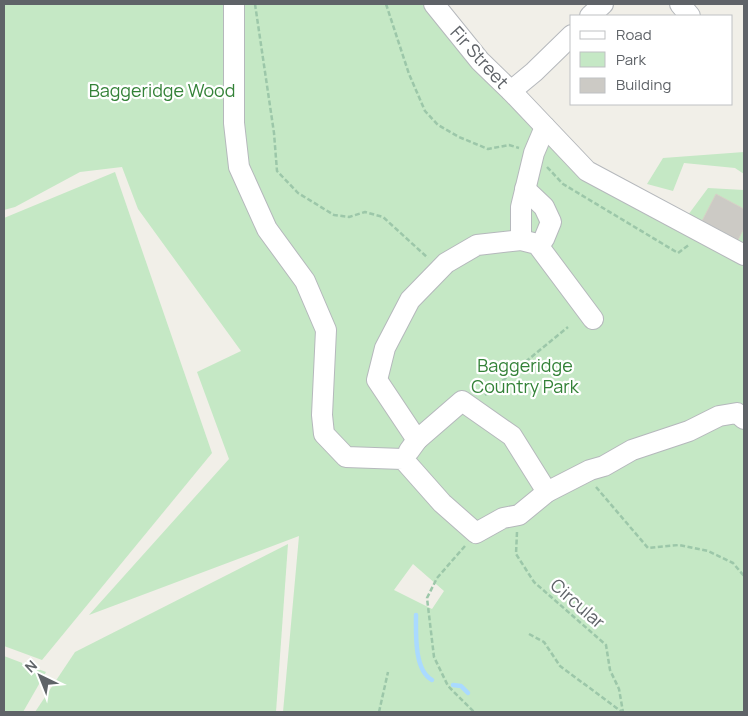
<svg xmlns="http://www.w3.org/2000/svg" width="748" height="716" viewBox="0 0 748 716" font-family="Manrope,sans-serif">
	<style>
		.green { fill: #c5e8c5; fill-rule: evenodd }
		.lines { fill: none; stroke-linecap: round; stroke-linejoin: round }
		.stream { stroke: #aadaff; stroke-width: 4.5 }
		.building { fill: #cccac5; stroke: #d6d1c6 }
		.minor-casing { stroke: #b5b8bc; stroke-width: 22 }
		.path { stroke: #9cc7a9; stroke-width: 2.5; stroke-dasharray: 5 2.5; stroke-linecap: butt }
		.minor { stroke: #fff; stroke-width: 20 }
		.labels { text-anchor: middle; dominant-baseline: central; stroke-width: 4.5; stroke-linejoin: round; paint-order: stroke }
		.street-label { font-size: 18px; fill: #5f6368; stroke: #fff }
		.park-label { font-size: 18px; fill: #348238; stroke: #fff }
	</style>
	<rect width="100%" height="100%" fill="#f1efe8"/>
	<g class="green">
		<path d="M 4,4 L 443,4 L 565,155 L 688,215 L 708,188 L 744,190 L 744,712 L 459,712 L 456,711 L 454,712 L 283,712 L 299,536 L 89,615 L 229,459 L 197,372 L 241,351 L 138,209 L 122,167 L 80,172 L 15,207 L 4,210 ZM 413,564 L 444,591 L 432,609 L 394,590 Z"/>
		<path d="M 744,152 L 744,174 L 735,168 L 684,163 L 673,191 L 647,184 L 663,158 Z"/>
		<path d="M 115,172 L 212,453 L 42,660 L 4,646 L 4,218 Z"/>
		<path d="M 288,544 L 276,712 L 35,712 L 75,652 Z"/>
		<path d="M 4,656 L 46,672 L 23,712 L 4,712 Z"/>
	</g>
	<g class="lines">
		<g class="stream">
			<path d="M 416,615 C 416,634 414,670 432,680"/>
			<path d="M 453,685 L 461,686 L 468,693"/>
		</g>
	</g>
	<path class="building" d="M 716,194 L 744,209 L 744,228 L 738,240 L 702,221 Z"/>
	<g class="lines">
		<g class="minor-casing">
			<g id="minor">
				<path d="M 234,4 L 234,123 L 239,167 L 267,229 L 305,281 L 326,330 L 322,415 L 324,434 L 346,457 L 403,459 L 442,503 L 476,533 L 503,518 L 519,515 L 547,492 L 590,470 L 604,466 L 632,450 L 689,431 L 719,416 L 737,413 L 744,419"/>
				<path d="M 434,4 L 480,61 L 511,91 L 587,171 L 744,255"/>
				<path d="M 680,4 L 690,16"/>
				<path d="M 590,16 L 603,4"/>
				<path d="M 511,91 L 534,72 L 572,35"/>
				<path d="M 525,189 L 544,207 L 551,222 L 544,239"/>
				<path d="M 521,240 L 521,207 L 534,153 L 545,127"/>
				<path d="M 417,440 L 377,380 L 385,348 L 410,300 L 446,263 L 477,245 L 521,240 L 537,244 L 593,319"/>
				<path d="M 409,451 L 417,440 L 462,401 L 512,436 L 547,492"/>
			</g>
		</g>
		<g class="path">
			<path d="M 255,4 L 274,133 L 277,171 L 298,193 L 334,215 L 349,217 L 365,212 L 383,217 L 428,258"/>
			<path d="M 386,4 L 409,74 L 425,111 L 438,125 L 459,137 L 488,149 L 509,145 L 519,148"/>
			<path d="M 547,167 L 563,184 L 678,253 L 690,244"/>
			<path d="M 485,395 L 568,327"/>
			<path d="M 596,487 L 648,548 L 679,545 L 708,551 L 733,563 L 744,576"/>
			<path d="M 517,532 L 516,554 L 534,582 L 606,645 L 610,670 L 619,689 L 623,712"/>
			<path d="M 465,546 L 437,578 L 427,598 L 434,657 L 448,686 L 474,712"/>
			<path d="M 529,634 L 544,642 L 560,666 L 622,712"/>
			<path d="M 379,712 L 388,672"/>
		</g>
		<use href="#minor" class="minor"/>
	</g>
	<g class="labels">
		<g class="street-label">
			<text transform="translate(480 57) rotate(48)">Fir Street</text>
			<text transform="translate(578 603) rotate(41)">Circular</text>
		</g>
		<g class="park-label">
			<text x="162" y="90">Baggeridge Wood</text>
			<text x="525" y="365">Baggeridge<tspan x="525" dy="21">Country Park</tspan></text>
		</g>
	</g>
	<rect width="748" height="716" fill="none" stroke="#5f6368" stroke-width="10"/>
	<rect x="570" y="15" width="162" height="90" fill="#ffffff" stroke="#bfc1c3"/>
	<rect x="580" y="31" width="25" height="8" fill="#ffffff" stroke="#bfc1c3"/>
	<text x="616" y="40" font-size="15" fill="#5f6368">Road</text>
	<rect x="580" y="52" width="25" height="15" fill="#c5e8c5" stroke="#bfc1c3"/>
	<text x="616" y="65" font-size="15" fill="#5f6368">Park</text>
	<rect x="580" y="78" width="25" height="15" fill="#cccac5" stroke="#bfc1c3"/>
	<text x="616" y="90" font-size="15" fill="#5f6368">Building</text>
	<g transform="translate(40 676) rotate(317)" stroke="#ffffff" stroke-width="4" paint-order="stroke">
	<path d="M0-4L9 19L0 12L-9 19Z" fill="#5f6368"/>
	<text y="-8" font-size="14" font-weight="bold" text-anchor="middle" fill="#5f6368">N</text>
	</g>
</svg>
